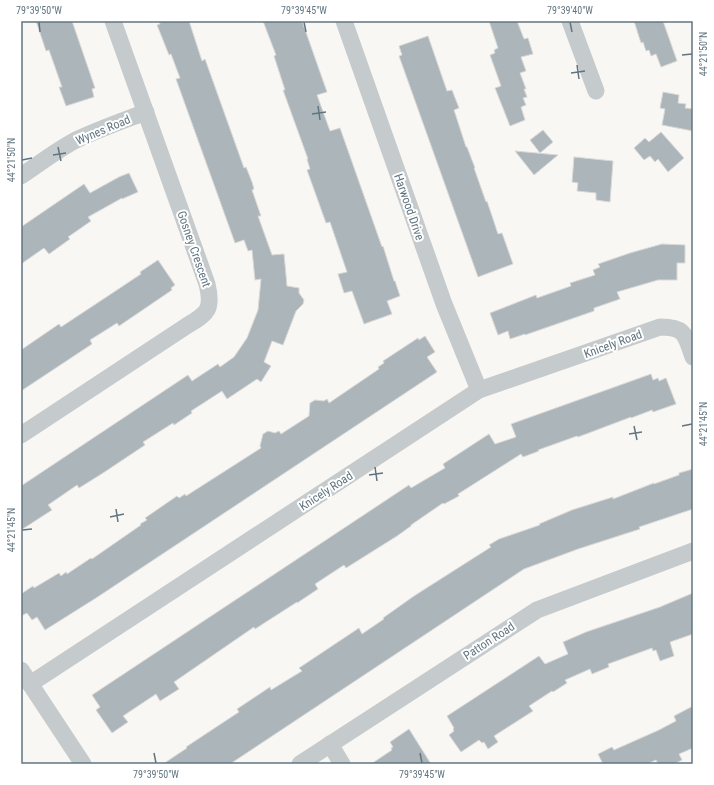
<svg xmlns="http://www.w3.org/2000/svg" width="714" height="785" viewBox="0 0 714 785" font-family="'Roboto Condensed',sans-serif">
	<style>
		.building { fill: #abb5ba; stroke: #d9d9d7 }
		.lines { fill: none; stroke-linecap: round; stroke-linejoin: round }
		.street { stroke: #c5cacc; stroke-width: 17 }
		.ticks { fill: none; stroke: #617581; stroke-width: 1.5 }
		.labels { text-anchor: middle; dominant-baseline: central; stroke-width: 4; stroke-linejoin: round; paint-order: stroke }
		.street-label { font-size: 12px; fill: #617581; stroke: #fff }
		.neatline { fill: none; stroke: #617581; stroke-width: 1.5 }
		.ticks-label { font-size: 10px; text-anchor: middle; fill: #617581 }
	</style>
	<rect width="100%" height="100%" fill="#f8f7f4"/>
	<g class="building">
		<path d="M 36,21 L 72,21 L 95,88 L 92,89 L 94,97 L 66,106 L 59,87 L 62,87 L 49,50 L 46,51 Z"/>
		<path d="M 159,21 L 189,21 L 202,61 L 205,59 L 244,168 L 246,167 L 252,182 L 254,189 L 252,190 L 261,216 L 258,216 L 272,255 L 284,254 L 287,286 L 299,288 L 299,293 L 304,300 L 303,304 L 296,311 L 283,345 L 272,341 L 264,362 L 271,366 L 261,382 L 257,379 L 227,399 L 222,391 L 191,411 L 192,413 L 174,425 L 173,423 L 143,442 L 145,445 L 103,473 L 79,488 L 77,485 L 48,505 L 52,510 L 21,530 L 21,486 L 188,375 L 192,381 L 218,364 L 220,367 L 234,357 L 247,338 L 258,310 L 261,279 L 255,280 L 252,250 L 248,251 L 244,240 L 235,243 L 176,79 L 180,78 L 171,54 L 169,55 L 157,25 L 160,24 Z"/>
		<path d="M 263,21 L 302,21 L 327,92 L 317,95 L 330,131 L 340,128 L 382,247 L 383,246 L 394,281 L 395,281 L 400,296 L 387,301 L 392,314 L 364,324 L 352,291 L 344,293 L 338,274 L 347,272 L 330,222 L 326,223 L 307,170 L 310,169 L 307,159 L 308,159 L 283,90 L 285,90 L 274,56 L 276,55 Z"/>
		<path d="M 489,21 L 517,21 L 524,39 L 528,38 L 533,54 L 521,57 L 526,71 L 520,73 L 526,89 L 524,89 L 527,97 L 523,98 L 526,105 L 521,107 L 525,120 L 510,126 L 495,88 L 501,86 L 490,55 L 495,53 L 494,50 L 498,48 Z"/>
		<path d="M 634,21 L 663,21 L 677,61 L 661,67 L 656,54 L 651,56 L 649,50 L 646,51 L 643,42 L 641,43 Z"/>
		<path d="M 428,36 L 447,91 L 452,90 L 459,108 L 454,110 L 466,147 L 467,147 L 475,168 L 474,168 L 486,202 L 487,201 L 498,234 L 502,233 L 513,264 L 478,277 L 399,56 L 402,55 L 399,46 Z"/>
		<path d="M 663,92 L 679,95 L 678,103 L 686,104 L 685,108 L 693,109 L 693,131 L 662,125 L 665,109 L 660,108 Z"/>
		<path d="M 543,130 L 553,142 L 540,153 L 530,140 Z"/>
		<path d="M 661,132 L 684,158 L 668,172 L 658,159 L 655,162 L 650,156 L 644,160 L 634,148 L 645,138 L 649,142 Z"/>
		<path d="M 515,151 L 558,155 L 534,175 Z"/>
		<path d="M 574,157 L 613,161 L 610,202 L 596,200 L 596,193 L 577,191 L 578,183 L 572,182 Z"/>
		<path d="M 129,173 L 138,192 L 122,199 L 122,198 L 88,217 L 91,221 L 68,237 L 70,239 L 49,254 L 44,248 L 21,264 L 21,227 L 84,184 L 90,193 L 119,177 Z"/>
		<path d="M 662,244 L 685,245 L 685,263 L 677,263 L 677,280 L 658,280 L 617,292 L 620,299 L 594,308 L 594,311 L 525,335 L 525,334 L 510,339 L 508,331 L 498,335 L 490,313 L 536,295 L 537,298 L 571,286 L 570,283 L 595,275 L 593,270 L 600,267 L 598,264 L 630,253 Z"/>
		<path d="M 158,260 L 175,285 L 171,288 L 172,290 L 119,326 L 117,323 L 90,340 L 92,344 L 21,391 L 21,350 L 59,324 L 61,327 L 117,290 L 141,274 L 140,272 Z"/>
		<path d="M 425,336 L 435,352 L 427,357 L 437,372 L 96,598 L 45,630 L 37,617 L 32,620 L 27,613 L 21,616 L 21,594 L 33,586 L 34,588 L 59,573 L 61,576 L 66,572 L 67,574 L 91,558 L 92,559 L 141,525 L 140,524 L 147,520 L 145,518 L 177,496 L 179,498 L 185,494 L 186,496 L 261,448 L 260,446 L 263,434 L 268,431 L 275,433 L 279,431 L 281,434 L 309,416 L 310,403 L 315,400 L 324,401 L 327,399 L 329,403 L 379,369 L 378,367 L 384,363 L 383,361 L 418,338 L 419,340 Z"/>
		<path d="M 651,374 L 653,380 L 658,378 L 659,381 L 666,378 L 676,404 L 653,412 L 652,410 L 631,418 L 631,417 L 578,437 L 577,436 L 538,450 L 539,451 L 523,457 L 521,454 L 458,494 L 459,496 L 444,504 L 443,503 L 411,525 L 411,526 L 397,536 L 346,568 L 344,565 L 315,584 L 318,589 L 297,603 L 297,602 L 255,629 L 254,627 L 174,682 L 179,689 L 160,701 L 156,694 L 123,716 L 128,722 L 112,733 L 96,710 L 100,707 L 92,695 L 409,485 L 411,488 L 445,468 L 443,464 L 489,434 L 495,444 L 516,437 L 511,424 Z"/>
		<path d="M 693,469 L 693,509 L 639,527 L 640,529 L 578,549 L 524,569 L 230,764 L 163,764 L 187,748 L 186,747 L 239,712 L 237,709 L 270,687 L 271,690 L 302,671 L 299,668 L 359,628 L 362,634 L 384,619 L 383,618 L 414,596 L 491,547 L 489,545 L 499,539 L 540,525 L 539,524 L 572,510 L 613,497 L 613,499 L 654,483 L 654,484 L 679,475 L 679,473 Z"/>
		<path d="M 693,593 L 693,634 L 670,642 L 674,656 L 660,661 L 656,650 L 653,651 L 652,648 L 608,664 L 609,667 L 592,674 L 590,669 L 565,680 L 567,683 L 553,692 L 552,691 L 529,706 L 533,711 L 494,736 L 498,742 L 488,749 L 484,742 L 482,743 L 479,740 L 461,752 L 449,735 L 454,731 L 453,729 L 454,728 L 447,716 L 539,656 L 545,664 L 568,654 L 563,642 L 586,632 L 660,607 Z"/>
		<path d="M 693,706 L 693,748 L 679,754 L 682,760 L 674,764 L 658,764 L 656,760 L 647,764 L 603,764 L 598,754 L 612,747 L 614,750 L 659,730 L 676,721 L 674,716 Z"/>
		<path d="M 409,729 L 431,764 L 371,764 L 392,750 L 391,748 L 393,747 L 390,742 Z"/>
	</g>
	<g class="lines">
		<g class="street">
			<path d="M 344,21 L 444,304 L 479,390"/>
			<path d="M 570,21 L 596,91"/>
			<path d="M 21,176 C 39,164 57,150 76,140 C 99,129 122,121 146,112"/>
			<path d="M 21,435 L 188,325 C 208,313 213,309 207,284 L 113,21"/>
			<path d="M 21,670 L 83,764"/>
			<path d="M 30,684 L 479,390 L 660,327 C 686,327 685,335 693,357"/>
			<path d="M 330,744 L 342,764"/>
			<path d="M 300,764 L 537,610 L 693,551"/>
		</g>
	</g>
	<path class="ticks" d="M 39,22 L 40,32M 304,22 L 306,32M 570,22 L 572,32M 682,55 L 692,54M 577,65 L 579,79M 571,73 L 585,71M 318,106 L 320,120M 312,114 L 326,112M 58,147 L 61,161M 53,155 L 66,153M 22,160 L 32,158M 634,426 L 637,440M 682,426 L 692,424M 629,434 L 642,432M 375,467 L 377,481M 369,475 L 383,473M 116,509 L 118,522M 110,517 L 124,514M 22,530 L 32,529M 154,753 L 156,763M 420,753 L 422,763"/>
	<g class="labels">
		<g class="street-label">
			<text transform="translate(103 130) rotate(-23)">Wynes Road</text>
			<text transform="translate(409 207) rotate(71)">Harwood Drive</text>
			<text transform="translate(194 249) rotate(71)">Gosney Crescent</text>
			<text transform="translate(613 344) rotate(-20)">Knicely Road</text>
			<text transform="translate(326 491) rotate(-33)">Knicely Road</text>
			<text transform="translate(489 641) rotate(-33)">Patton Road</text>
		</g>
	</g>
	<rect width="714" height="785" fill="none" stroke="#ffffff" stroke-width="44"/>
	<rect x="22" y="22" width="670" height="741" class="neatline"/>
	<g class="ticks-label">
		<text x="39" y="14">79°39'50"W</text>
		<text x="304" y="14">79°39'45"W</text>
		<text x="570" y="14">79°39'40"W</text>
		<text transform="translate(703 54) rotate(-90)" y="4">44°21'50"N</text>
		<text transform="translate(11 160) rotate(-90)" y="4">44°21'50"N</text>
		<text transform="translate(703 424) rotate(-90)" y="4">44°21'45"N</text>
		<text transform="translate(11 530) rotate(-90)" y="4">44°21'45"N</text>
		<text x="156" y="778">79°39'50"W</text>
		<text x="422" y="778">79°39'45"W</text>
	</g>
</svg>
